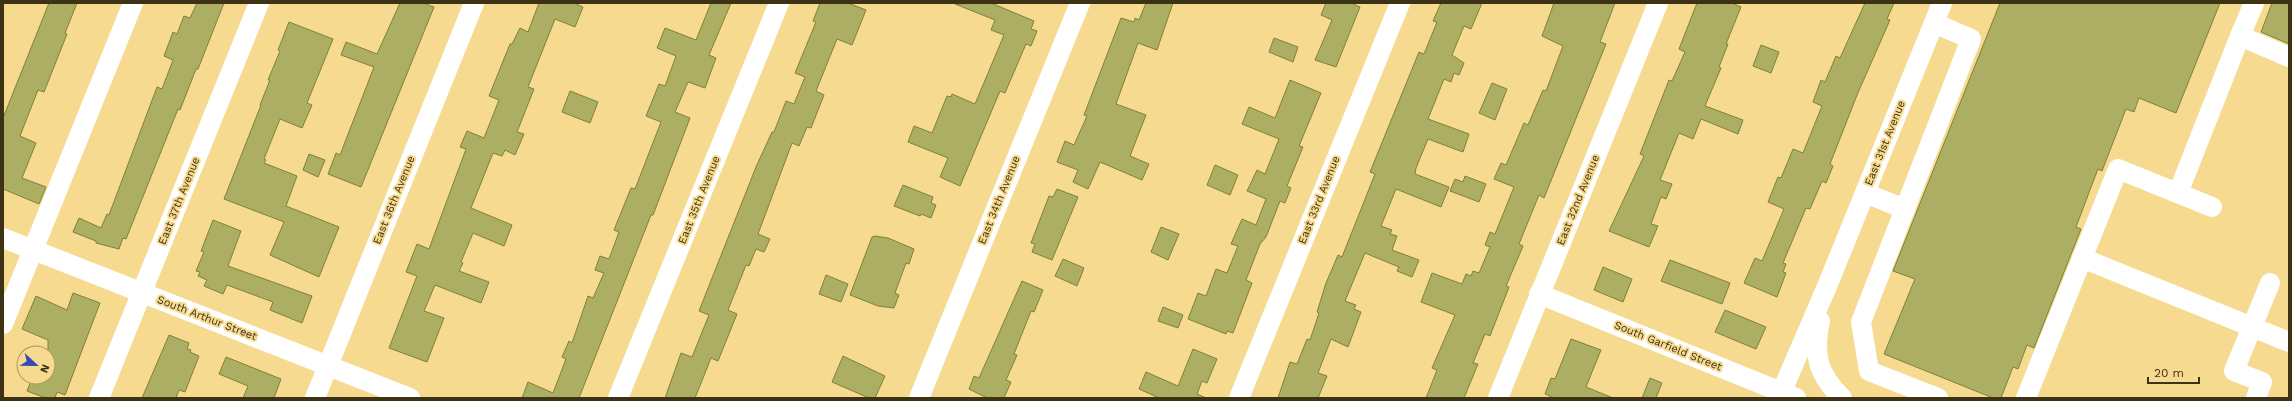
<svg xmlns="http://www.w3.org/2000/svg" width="2292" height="401" viewBox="0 0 2292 401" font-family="'Work Sans',sans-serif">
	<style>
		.building { fill: #acae63; stroke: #808135 }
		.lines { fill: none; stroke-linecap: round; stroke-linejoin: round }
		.minor { stroke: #fff; stroke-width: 20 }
		.labels { text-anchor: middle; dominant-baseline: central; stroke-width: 4; stroke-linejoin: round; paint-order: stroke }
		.street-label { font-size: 11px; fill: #3d3213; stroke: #f6da90 }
	</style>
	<rect width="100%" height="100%" fill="#f6da90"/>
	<g class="building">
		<path d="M 49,3 L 77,3 L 65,33 L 67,34 L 44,92 L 38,90 L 20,136 L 36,143 L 22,178 L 46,187 L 39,204 L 3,189 L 3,118 Z"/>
		<path d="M 197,3 L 224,3 L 198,69 L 196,69 L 180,110 L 178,109 L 126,239 L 123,238 L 119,249 L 96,243 L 96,241 L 73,232 L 79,218 L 101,228 L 107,214 L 109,215 L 157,87 L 162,89 L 173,60 L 164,56 L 173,32 L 177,34 L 184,16 L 190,18 Z"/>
		<path d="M 400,3 L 423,3 L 434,7 L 361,187 L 328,174 L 336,153 L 340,155 L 374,67 L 341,55 L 346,42 L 377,54 Z"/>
		<path d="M 539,3 L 574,3 L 583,7 L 575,27 L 555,19 L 528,87 L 534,89 L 517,132 L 524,134 L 515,155 L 505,150 L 502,156 L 493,153 L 471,208 L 512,225 L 504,246 L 473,233 L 461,262 L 463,263 L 459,271 L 489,282 L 481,303 L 435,285 L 424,311 L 444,318 L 427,362 L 389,348 L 417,276 L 406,272 L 417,244 L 429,249 L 466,149 L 460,147 L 467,131 L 484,138 L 499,100 L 489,96 L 510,44 L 512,44 L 520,28 L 528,32 Z"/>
		<path d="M 711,3 L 731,3 L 709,55 L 716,58 L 705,88 L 688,82 L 675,112 L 690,118 L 653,215 L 651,215 L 579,398 L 522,398 L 528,382 L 553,393 L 566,359 L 562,357 L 569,341 L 572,343 L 588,296 L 593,298 L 604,273 L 595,270 L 600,256 L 609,259 L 619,232 L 614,230 L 631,188 L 635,189 L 661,122 L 646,116 L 659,84 L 665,86 L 676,56 L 657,48 L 665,28 L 696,40 Z"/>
		<path d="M 820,3 L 848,3 L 866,10 L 852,45 L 837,39 L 816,91 L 824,95 L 811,128 L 807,127 L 799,146 L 792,143 L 758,234 L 770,239 L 764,252 L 756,249 L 749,266 L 746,265 L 728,310 L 737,314 L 718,361 L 711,358 L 695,398 L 665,398 L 681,353 L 692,357 L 709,315 L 699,311 L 756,167 L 772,132 L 774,132 L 786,101 L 794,104 L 805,77 L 795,73 L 816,22 L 813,21 Z"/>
		<path d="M 991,3 L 1034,21 L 1031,29 L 1037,31 L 1031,46 L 1026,44 L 1005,93 L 1000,91 L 960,186 L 940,177 L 948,158 L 908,142 L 914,126 L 932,133 L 947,96 L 951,97 L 952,94 L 975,104 L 1004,35 L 991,30 L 995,20 L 955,4 Z"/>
		<path d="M 1146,3 L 1173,3 L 1157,50 L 1138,43 L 1116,104 L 1146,115 L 1130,156 L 1149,164 L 1142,180 L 1100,162 L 1088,189 L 1073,182 L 1078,170 L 1057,162 L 1065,141 L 1074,145 L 1087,116 L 1084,115 L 1121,18 L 1134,22 L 1135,18 L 1139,20 Z"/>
		<path d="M 1326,3 L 1351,3 L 1360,7 L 1336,67 L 1315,60 L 1332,20 L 1321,15 Z"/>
		<path d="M 1441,3 L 1482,3 L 1471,29 L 1464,26 L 1452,55 L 1464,63 L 1459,75 L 1454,73 L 1451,82 L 1444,79 L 1428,119 L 1469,134 L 1463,152 L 1428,139 L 1416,168 L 1415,174 L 1449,187 L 1441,207 L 1396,189 L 1381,226 L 1392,230 L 1390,234 L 1397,236 L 1392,250 L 1419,260 L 1412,277 L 1397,271 L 1399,267 L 1365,253 L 1345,301 L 1356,305 L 1354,309 L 1361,312 L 1348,347 L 1331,339 L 1318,373 L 1327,376 L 1318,398 L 1278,398 L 1290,362 L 1297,364 L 1307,339 L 1310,340 L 1319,313 L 1317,312 L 1326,283 L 1338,255 L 1342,257 L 1375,174 L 1370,172 L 1419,52 L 1424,54 L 1437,22 L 1433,21 Z"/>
		<path d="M 1554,3 L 1615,3 L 1600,42 L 1606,44 L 1544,198 L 1539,195 L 1519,244 L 1523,246 L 1506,286 L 1509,287 L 1490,336 L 1485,334 L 1473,363 L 1478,364 L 1464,398 L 1426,398 L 1437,370 L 1432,368 L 1455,315 L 1421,302 L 1432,273 L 1462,284 L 1466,274 L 1471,276 L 1473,271 L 1479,273 L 1490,247 L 1485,245 L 1490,232 L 1495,234 L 1514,187 L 1494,179 L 1501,163 L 1506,165 L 1524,123 L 1528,125 L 1543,90 L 1546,91 L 1563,46 L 1542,36 Z"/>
		<path d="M 1697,3 L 1732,3 L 1741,7 L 1726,44 L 1728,44 L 1719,67 L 1721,68 L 1705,106 L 1743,120 L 1738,134 L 1701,119 L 1693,139 L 1679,133 L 1660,180 L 1672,184 L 1666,199 L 1661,197 L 1651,224 L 1658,226 L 1649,247 L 1609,231 L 1644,156 L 1640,154 L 1669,80 L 1672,81 L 1685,52 L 1679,49 Z"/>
		<path d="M 1865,3 L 1894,3 L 1887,19 L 1890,20 L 1857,95 L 1830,164 L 1833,166 L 1826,183 L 1822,181 L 1810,209 L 1806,208 L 1783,263 L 1786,264 L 1783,272 L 1786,273 L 1777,297 L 1744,283 L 1755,258 L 1762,261 L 1784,209 L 1768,202 L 1778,177 L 1781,178 L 1793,149 L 1803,153 L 1822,106 L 1813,102 L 1821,80 L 1825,82 L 1836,56 L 1840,58 Z"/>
		<path d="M 2000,3 L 2220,3 L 2176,113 L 2139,98 L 2134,112 L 2126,109 L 2102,171 L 2098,169 L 2093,182 L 2076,227 L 2081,229 L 2034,348 L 2027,345 L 2018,369 L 2013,367 L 2001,398 L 1993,398 L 1884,354 L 1915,279 L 1893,271 Z"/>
		<path d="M 2272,3 L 2289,3 L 2289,44 L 2261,32 Z"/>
		<path d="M 289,22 L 333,39 L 307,103 L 312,105 L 302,128 L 280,119 L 264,159 L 266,160 L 264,163 L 297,176 L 286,206 L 339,227 L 319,277 L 270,255 L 284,222 L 224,199 L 261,105 L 260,105 L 270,80 L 268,80 L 280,51 L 278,50 Z"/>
		<path d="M 1274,38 L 1298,47 L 1293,62 L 1269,52 Z"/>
		<path d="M 1761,45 L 1779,52 L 1771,73 L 1753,66 Z"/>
		<path d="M 1290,80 L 1321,93 L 1299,146 L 1303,147 L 1287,186 L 1291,188 L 1285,203 L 1280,201 L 1266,237 L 1260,244 L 1246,280 L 1252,283 L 1233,333 L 1227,331 L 1226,334 L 1188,319 L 1198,293 L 1206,296 L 1216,269 L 1227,273 L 1238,246 L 1231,244 L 1242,219 L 1256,225 L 1266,199 L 1247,191 L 1257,170 L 1265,174 L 1279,139 L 1242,124 L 1249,107 L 1275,118 Z"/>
		<path d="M 1492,83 L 1507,89 L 1495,120 L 1479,113 Z"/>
		<path d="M 570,91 L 598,102 L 590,123 L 562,112 Z"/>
		<path d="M 309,154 L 325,160 L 318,177 L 303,170 Z"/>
		<path d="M 1215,165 L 1238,175 L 1230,195 L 1207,185 Z"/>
		<path d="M 1465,176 L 1486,184 L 1479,202 L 1450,191 L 1455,179 L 1463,182 Z"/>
		<path d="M 903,185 L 933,197 L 931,203 L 936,205 L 931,218 L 921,214 L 920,216 L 894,206 Z"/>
		<path d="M 1057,189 L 1078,197 L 1052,260 L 1032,252 L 1035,244 L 1031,243 L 1049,196 L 1053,197 Z"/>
		<path d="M 213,220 L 241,231 L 228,266 L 312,296 L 302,323 L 270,310 L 273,302 L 227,285 L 223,294 L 204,286 L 207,280 L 198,276 L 200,272 L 196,271 L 204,252 L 201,251 Z"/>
		<path d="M 1161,227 L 1179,234 L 1168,260 L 1151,252 Z"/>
		<path d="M 875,236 L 888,238 L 914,249 L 909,264 L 906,263 L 895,293 L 899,295 L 894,308 L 878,306 L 850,295 L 872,237 Z"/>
		<path d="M 1063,259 L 1084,268 L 1077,286 L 1055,276 Z"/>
		<path d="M 1670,260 L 1730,283 L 1722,304 L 1661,281 Z"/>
		<path d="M 1603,267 L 1632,279 L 1623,302 L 1594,290 Z"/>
		<path d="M 826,275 L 848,284 L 841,302 L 819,294 Z"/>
		<path d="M 1022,281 L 1043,290 L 1034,312 L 1031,311 L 1014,354 L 1017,355 L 1006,380 L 1011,382 L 1004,398 L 987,398 L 969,389 L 974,376 L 979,378 Z"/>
		<path d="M 73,293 L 100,303 L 65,395 L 57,392 L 55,398 L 46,398 L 27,391 L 31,381 L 22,378 L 48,377 L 48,340 L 22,329 L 36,296 L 67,310 Z"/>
		<path d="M 1163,307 L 1183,315 L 1178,328 L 1158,321 Z"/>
		<path d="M 1725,310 L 1766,327 L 1756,349 L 1715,332 Z"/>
		<path d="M 169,335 L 189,343 L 187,349 L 191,350 L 190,352 L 199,356 L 185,392 L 179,390 L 176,398 L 142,398 Z"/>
		<path d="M 1571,339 L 1601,350 L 1586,387 L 1613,398 L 1554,398 L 1545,394 L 1551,378 L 1555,379 Z"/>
		<path d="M 1193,349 L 1217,359 L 1207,383 L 1202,381 L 1197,394 L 1206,398 L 1159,398 L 1139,389 L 1146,372 L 1178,386 Z"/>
		<path d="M 843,356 L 885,376 L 875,398 L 869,398 L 832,382 Z"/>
		<path d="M 226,357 L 281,379 L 274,398 L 243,398 L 248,386 L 219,374 Z"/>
		<path d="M 1650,378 L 1662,383 L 1656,398 L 1642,398 Z"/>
	</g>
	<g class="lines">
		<g class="minor">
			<path d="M 2254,3 L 2240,36 L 2289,57"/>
			<path d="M 1934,23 L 1971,39 L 1861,322 L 1869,371 L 1938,398"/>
			<path d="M 1865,193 L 1905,209"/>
			<path d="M 2178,193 L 2240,36"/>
			<path d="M 3,238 L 410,398"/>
			<path d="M 2082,258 L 2289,342"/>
			<path d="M 1539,294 L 1796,398"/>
			<path d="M 1820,321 C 1813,354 1817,374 1842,398"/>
			<path d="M 3,324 L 133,3"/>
			<path d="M 99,398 L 259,3"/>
			<path d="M 315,398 L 474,3"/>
			<path d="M 618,398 L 779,3"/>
			<path d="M 919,398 L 1080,3"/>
			<path d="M 1239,398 L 1400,3"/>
			<path d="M 1498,398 L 1658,3"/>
			<path d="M 1779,398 L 1828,284 L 1942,3"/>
			<path d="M 2026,398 L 2118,169 L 2212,207"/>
			<path d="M 2256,398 L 2262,382 L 2234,371 L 2270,283"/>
		</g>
	</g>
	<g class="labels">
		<g class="street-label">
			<text transform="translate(1885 143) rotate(-68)">East 31st Avenue</text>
			<text transform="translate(394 200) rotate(-68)">East 36th Avenue</text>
			<text transform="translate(699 200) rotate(-68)">East 35th Avenue</text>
			<text transform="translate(999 200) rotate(-68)">East 34th Avenue</text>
			<text transform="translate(1319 200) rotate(-68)">East 33rd Avenue</text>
			<text transform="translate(1578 200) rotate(-68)">East 32nd Avenue</text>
			<text transform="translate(179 201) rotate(-68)">East 37th Avenue</text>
			<text transform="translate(207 318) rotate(21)">South Arthur Street</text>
			<text transform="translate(1668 346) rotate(22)">South Garfield Street</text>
		</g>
	</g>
	<rect width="2292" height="401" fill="none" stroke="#3d3213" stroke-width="8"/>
	<g transform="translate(36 365) rotate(112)"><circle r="19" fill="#f6da90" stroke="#ac975e"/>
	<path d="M0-3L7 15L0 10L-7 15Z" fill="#3449bb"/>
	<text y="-6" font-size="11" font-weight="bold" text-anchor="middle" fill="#3d3213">N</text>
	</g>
	<path d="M2148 377v6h51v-6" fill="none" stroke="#3d3213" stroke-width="2"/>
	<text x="2154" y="377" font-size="12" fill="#3d3213" stroke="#f6da90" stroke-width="3" paint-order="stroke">20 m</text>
</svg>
